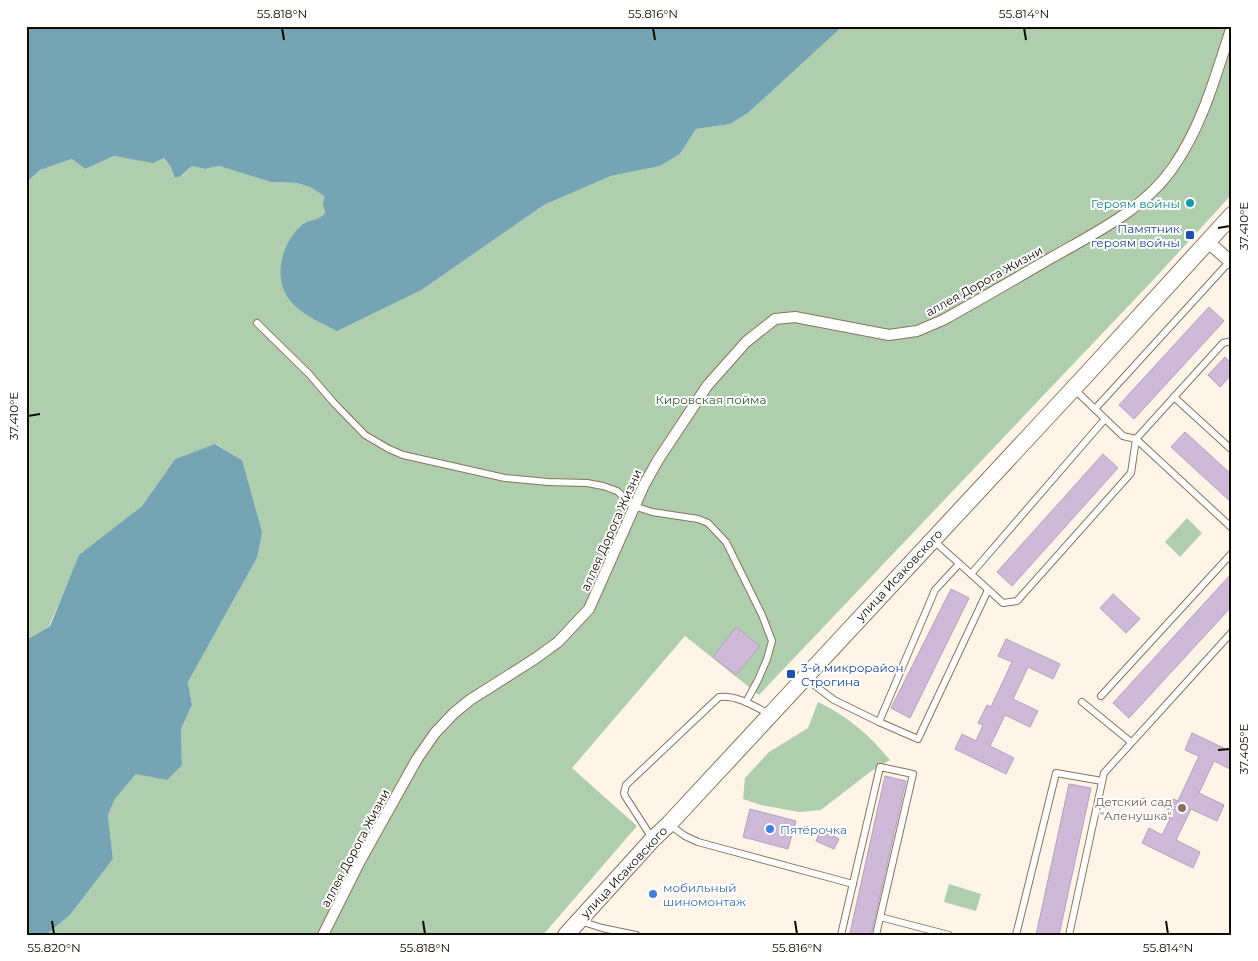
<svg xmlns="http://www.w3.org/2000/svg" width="1258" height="961" viewBox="0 0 1258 961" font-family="Montserrat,sans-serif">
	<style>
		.green { fill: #afcead }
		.water { fill: #75a5b5 }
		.building { fill: #cebad8; stroke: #b4a0bd }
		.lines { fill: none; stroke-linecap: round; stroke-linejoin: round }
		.service-casing { stroke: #8a745a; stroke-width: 8 }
		.pedestrian-casing { stroke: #8a745a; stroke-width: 12 }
		.minor-casing { stroke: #8a745a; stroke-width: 14 }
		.tertiary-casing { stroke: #8a745a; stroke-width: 18 }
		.service { stroke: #fff; stroke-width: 6 }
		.pedestrian { stroke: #fff; stroke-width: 10 }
		.minor { stroke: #fff; stroke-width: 12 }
		.tertiary { stroke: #fff; stroke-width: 16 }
		.ticks { fill: none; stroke: #120902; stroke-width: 2 }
		.culture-dot { fill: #0f9aa8; stroke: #fff; stroke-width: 2 }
		.transit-dot { fill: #1a4fb4; stroke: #fff; stroke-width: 2 }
		.education-dot { fill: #8d6e63; stroke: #fff; stroke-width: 2 }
		.shop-dot { fill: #3f7fe0; stroke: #fff; stroke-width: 2 }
		.labels { text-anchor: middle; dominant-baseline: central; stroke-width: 4; stroke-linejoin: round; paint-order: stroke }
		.culture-label { font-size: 12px; fill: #0d838f; stroke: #fff; text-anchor: end }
		.transit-label { font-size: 12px; fill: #164399; stroke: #fff; text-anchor: end }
		.street-label { font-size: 12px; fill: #120902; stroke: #fff }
		.park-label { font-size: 12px; fill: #2c572a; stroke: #fff }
		.education-label { font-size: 12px; fill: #785e54; stroke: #fff; text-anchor: end }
		.shop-label { font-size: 12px; fill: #366cbe; stroke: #fff; text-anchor: start }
		.neatline { fill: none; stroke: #120902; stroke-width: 2 }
		.ticks-label { font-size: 12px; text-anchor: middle; fill: #120902 }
	</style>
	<rect width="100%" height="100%" fill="#fef4e8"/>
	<g class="green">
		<path d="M 843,26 L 1232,26 L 1232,194 L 1155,278 L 759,695 L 685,636 L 572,768 L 637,826 L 543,935 L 46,935 L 70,915 L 113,859 L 108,815 L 115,799 L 136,774 L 182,765 L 181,729 L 192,705 L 188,682 L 257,558 L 242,460 L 216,444 L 175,459 L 142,506 L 80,555 L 49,626 L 26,640 L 26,183 L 40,170 L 72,159 L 85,169 L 114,156 L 153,162 L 164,158 L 171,167 L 182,176 L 192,166 L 205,169 L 219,166 L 271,182 L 297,183 L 310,187 L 324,196 L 323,205 L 325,213 L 318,220 L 303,223 L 423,289 L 544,205 L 611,176 L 660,166 L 680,154 L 696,129 L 730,124 L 748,113 Z"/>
		<path d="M 1187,518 L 1202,533 L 1180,557 L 1165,542 Z"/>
		<path d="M 818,702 C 848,716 869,735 890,760 L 870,772 L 821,810 L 799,812 L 761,805 L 743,799 L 745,778 L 769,752 L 808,728 Z"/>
		<path d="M 949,884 L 981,894 L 976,911 L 944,902 Z"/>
	</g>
	<g class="water">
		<path d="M 26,26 L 843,26 L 748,113 L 730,124 L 696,129 L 680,154 L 660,166 L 611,176 L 544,205 L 423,289 L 337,331 C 322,323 307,317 294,305 C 271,283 280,244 302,225 C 308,219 316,223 325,213 L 323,205 L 324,196 L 310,187 L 297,183 L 271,182 L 219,166 L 205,169 L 192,166 L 181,176 L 175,178 L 171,167 L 164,158 L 153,163 L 114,156 L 85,169 L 72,159 L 40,170 L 26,183 Z"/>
		<path d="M 215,444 L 242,460 L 262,532 L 257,558 L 188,682 L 192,705 L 181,729 L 182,765 L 167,780 L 136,774 L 115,799 L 108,815 L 113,859 L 70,915 L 46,935 L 26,935 L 26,640 L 50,626 L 79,555 L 142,506 L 175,459 Z"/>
	</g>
	<g class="building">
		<path d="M 1209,307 L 1224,321 L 1134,419 L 1119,405 Z"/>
		<path d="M 1225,357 L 1232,364 L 1232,374 L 1220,387 L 1208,375 Z"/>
		<path d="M 1185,432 L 1232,475 L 1232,503 L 1171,447 Z"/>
		<path d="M 1103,454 L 1118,468 L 1012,586 L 997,572 Z"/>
		<path d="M 1232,573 L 1232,606 L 1129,718 L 1113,703 Z"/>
		<path d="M 951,589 L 969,598 L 910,718 L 891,708 Z"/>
		<path d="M 1113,594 L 1140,619 L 1126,633 L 1100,608 Z"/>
		<path d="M 736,627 L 760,646 L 736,675 L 713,657 Z"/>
		<path d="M 1006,639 L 1060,664 L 1053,679 L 1028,667 L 1013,699 L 1038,711 L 1030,727 L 1005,715 L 990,746 L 1014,758 L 1006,774 L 955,749 L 962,734 L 976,741 L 983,725 L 978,723 L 987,705 L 991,707 L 1012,662 L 998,656 Z"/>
		<path d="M 1192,733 L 1232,752 L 1232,770 L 1214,761 L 1199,793 L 1224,805 L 1217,821 L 1191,809 L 1176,840 L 1200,852 L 1193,868 L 1142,843 L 1149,828 L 1162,835 L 1170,819 L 1164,817 L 1173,799 L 1178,801 L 1199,756 L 1185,750 Z"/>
		<path d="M 885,776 L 906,781 L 871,935 L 856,935 L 850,933 Z"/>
		<path d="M 1069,784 L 1091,788 L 1059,935 L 1036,935 Z"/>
		<path d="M 750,809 L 796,821 L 788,849 L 743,837 Z"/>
		<path d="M 821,830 L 839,839 L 834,849 L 816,841 Z"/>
	</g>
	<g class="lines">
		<g class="service-casing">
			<g id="service">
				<path d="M 257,323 L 309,374 L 334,403 L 365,435 L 389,449 L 403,455 L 505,478 L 548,482 L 587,483 L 603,486 L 617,491 L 634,506 L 652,512 L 698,519 L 708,523 L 726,542 L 762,615 L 772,641 L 767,659 L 758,680 L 746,702"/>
				<path d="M 1074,389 L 1123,436 L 1136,439 L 1232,528"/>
				<path d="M 1174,397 L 1232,450"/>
				<path d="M 1095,409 L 1230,261"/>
				<path d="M 934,541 L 971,574 L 1105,419"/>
				<path d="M 959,564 L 935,590 L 879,722 L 918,739 L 988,590"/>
				<path d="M 971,574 L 1003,603 L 1017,601 L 1131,473 L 1136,439 L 1223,343 L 1232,341"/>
				<path d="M 805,678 L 834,700 L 879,722"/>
				<path d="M 1101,696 L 1232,553"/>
				<path d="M 1082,702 L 1131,742"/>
				<path d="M 670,825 L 685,836 L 698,842 L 853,884"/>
				<path d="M 652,838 L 625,796 L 624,793 L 626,785 L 719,697 C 737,695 754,706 769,714"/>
				<path d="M 880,917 L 949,935"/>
				<path d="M 580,921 L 602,928 L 636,935"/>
				<path d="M 841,935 L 880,767 L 913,774 L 876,935"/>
				<path d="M 1016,935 L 1056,773 L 1102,781"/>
				<path d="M 1069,935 L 1104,773 L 1232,632"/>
			</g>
		</g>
		<g class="pedestrian-casing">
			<path id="pedestrian" d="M 323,935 L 360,861 L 417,759 L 435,733 L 454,713 L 470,700 L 536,658 L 558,642 L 589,609 L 644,485 L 658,460 L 707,386 L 746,342 L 775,319 L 795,317 L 889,335 L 917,331 L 943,320 C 979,300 1015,279 1051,258 C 1095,233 1145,209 1174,166 C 1203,124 1216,74 1232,26"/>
		</g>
		<g class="minor-casing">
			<path id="minor" d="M 1207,241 L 1232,263"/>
		</g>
		<g class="tertiary-casing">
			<path id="tertiary" d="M 566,935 L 653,839 L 669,824 L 1086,375 L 1232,215"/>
		</g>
		<use href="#service" class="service"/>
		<use href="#pedestrian" class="pedestrian"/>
		<use href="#minor" class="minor"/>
		<use href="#tertiary" class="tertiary"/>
	</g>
	<path class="ticks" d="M 282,28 L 284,40M 653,28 L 655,40M 1024,28 L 1026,40M 1218,228 L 1230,226M 28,416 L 40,414M 1218,750 L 1230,749M 52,921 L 54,934M 423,921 L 425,934M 795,921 L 797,934M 1166,921 L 1168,934"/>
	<circle class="culture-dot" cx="1190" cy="203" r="5"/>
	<g class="transit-dot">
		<rect x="1185" y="230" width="10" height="10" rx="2.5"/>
		<rect x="786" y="669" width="10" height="10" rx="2.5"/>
	</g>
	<circle class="education-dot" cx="1182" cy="808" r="5"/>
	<g class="shop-dot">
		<circle cx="770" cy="829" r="5"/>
		<circle cx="653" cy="894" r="5"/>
	</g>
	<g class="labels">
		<g class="culture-label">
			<text x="1180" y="203">Героям войны</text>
		</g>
		<g class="transit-label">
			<text x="1180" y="228">Памятник<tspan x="1180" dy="14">героям войны</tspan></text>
			<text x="801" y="667" text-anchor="start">3-й микрорайон<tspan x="801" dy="14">Строгина</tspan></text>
		</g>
		<g class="street-label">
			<text transform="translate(984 281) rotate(-29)">аллея Дорога Жизни</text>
			<text transform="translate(611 530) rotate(-66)">аллея Дорога Жизни</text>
			<text transform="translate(899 575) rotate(-47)">улица Исаковского</text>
			<text transform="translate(355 848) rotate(-62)">аллея Дорога Жизни</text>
			<text transform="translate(624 872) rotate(-47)">улица Исаковского</text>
		</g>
		<g class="park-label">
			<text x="711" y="399">Кировская пойма</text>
		</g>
		<g class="education-label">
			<text x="1172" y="801">Детский сад<tspan x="1172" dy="14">"Аленушка"</tspan></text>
		</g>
		<g class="shop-label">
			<text x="780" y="829">Пятёрочка</text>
			<text x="663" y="887">мобильный<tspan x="663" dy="14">шиномонтаж</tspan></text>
		</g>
	</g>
	<rect width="1258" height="961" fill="none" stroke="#ffffff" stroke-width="55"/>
	<rect x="28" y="28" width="1202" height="906" class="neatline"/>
	<g class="ticks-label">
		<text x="282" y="18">55.818°N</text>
		<text x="653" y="18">55.816°N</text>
		<text x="1024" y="18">55.814°N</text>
		<text transform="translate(1244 226) rotate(-90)" y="4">37.410°E</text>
		<text transform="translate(14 416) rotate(-90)" y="4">37.410°E</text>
		<text transform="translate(1244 749) rotate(-90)" y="4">37.405°E</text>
		<text x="54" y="952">55.820°N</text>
		<text x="425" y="952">55.818°N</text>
		<text x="797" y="952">55.816°N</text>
		<text x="1168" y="952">55.814°N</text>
	</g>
</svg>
